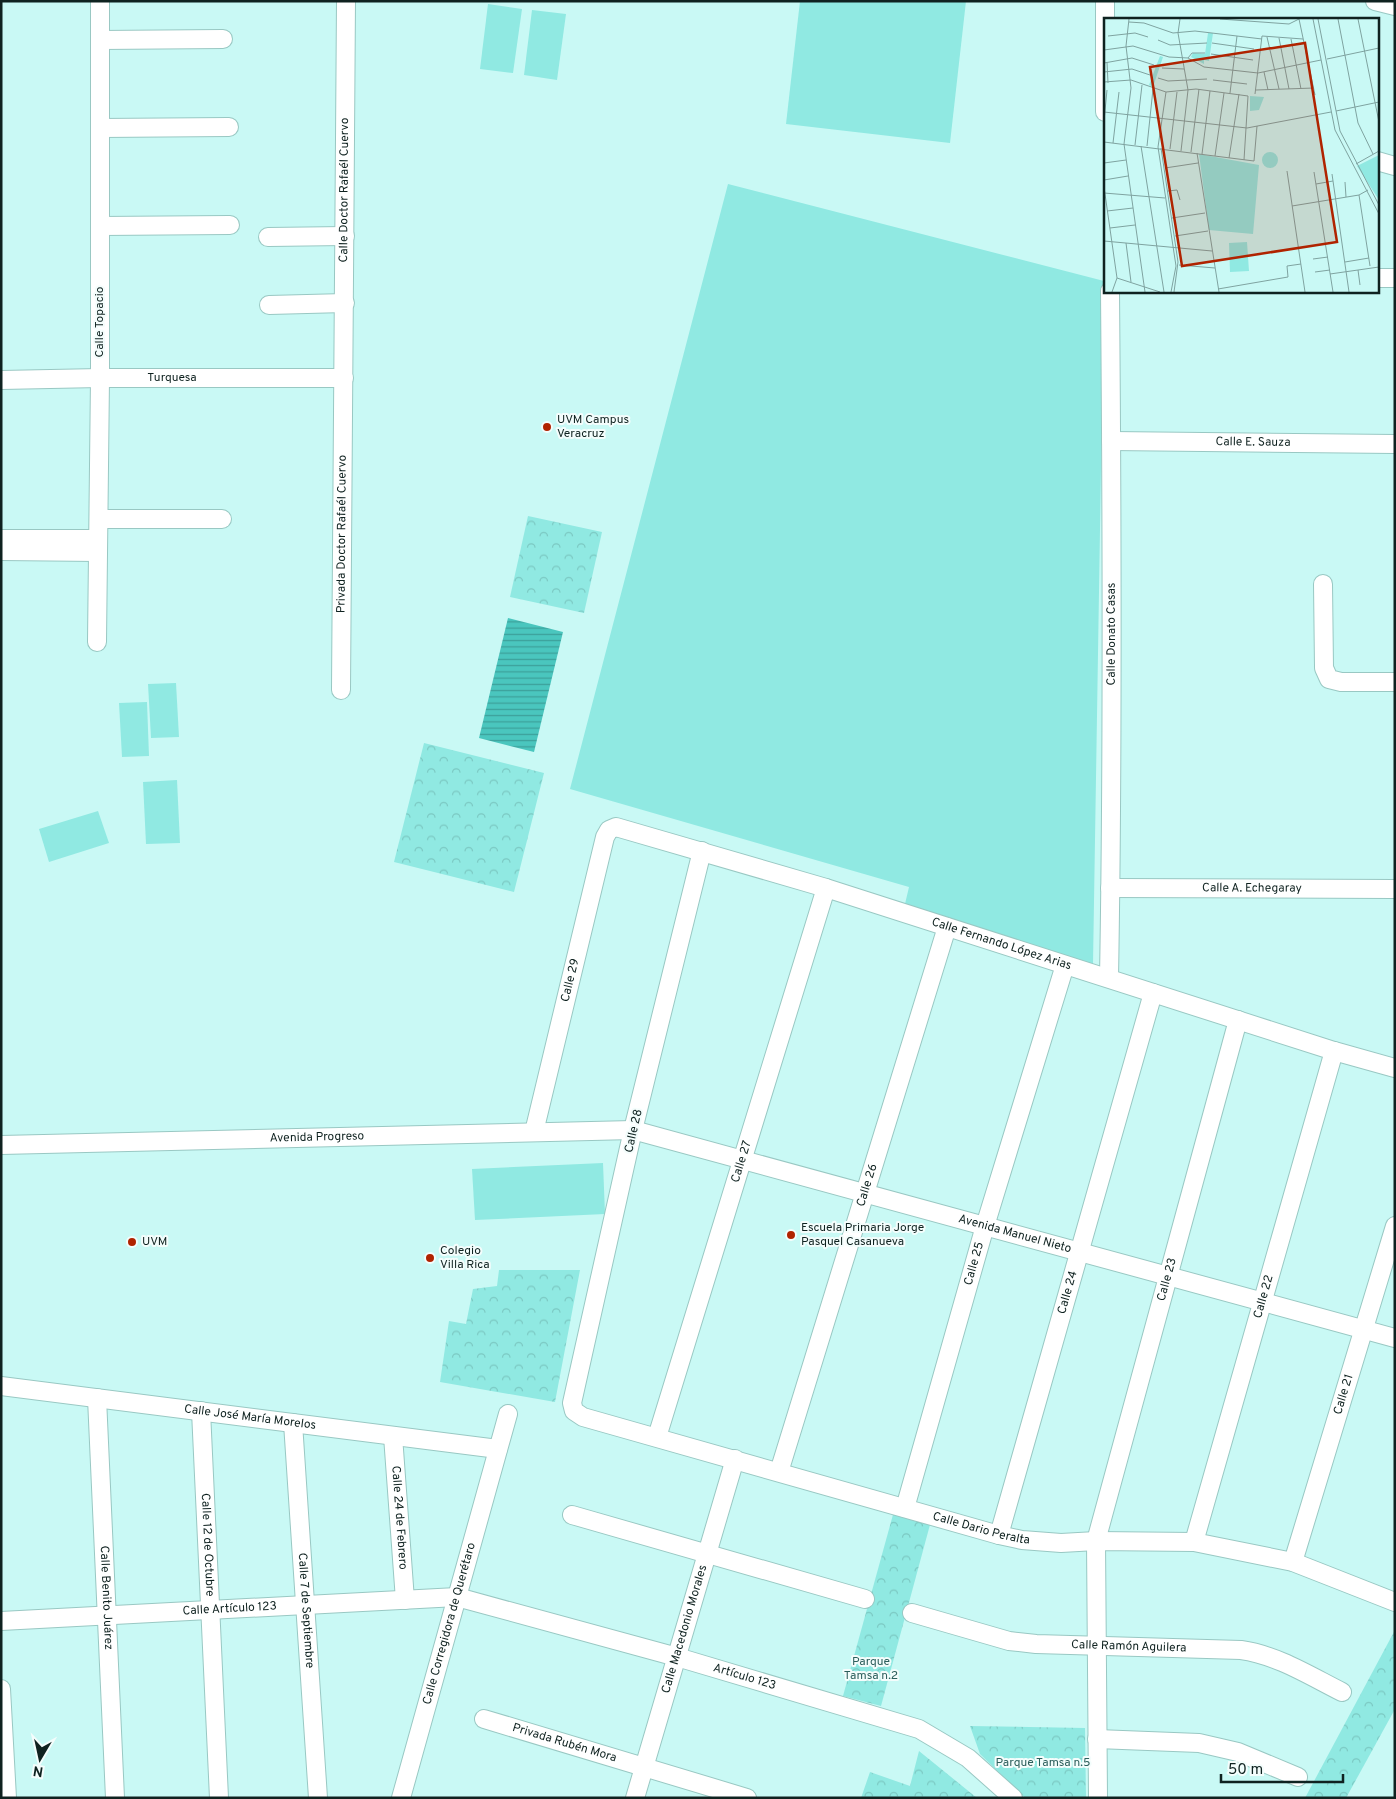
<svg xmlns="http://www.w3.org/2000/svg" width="1396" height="1799" viewBox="0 0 1396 1799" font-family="Overpass,sans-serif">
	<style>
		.park { fill: url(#park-crowns) }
		.pitch { fill: #90e9e2 }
		.water { fill: url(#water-rules) }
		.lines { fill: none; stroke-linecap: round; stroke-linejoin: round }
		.minor-casing { stroke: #99c8c3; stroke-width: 20 }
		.minor { stroke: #fff; stroke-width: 18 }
		.poi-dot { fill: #b02300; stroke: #f4fdfc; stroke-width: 2 }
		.labels { text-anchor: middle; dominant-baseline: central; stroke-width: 4; stroke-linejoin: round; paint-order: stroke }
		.street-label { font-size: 12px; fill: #0f2220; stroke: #f4fdfc }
		.poi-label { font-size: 12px; fill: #0f2220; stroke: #f4fdfc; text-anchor: start }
		.park-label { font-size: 12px; fill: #2c5f5c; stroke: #f4fdfc }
		.inset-road { fill: none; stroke: #7fa3a0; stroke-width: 1 }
		.view { fill: #b02300; fill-opacity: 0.15; stroke: #b02300; stroke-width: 2.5 }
		.inset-edge { fill: none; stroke: #0f2220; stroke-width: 2.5 }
	</style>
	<defs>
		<pattern id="park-crowns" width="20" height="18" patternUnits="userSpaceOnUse" patternTransform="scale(1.25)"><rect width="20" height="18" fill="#90e9e2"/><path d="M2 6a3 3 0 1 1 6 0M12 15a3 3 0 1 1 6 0" fill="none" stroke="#7bc8c2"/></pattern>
		<pattern id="water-rules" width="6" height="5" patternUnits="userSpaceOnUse" patternTransform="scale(1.25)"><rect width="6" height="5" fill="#4ac6be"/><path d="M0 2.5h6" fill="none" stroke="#3ca09a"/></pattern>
	</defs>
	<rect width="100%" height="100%" fill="#c9f9f5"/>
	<g class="park">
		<path d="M 528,516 L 602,532 L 584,613 L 510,597 Z"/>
		<path d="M 424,743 L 544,773 L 514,892 L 394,862 Z"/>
		<path d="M 499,1270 L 580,1270 L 555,1402 L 440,1382 L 449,1321 L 466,1324 L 473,1289 L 497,1286 Z"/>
		<path d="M 894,1511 L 931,1521 L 881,1706 L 843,1696 Z"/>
		<path d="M 1395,1630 L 1395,1709 L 1346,1798 L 1305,1798 Z"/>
		<path d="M 970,1726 L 1085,1728 L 1086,1798 L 1025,1798 L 980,1754 Z"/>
		<path d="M 919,1751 L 977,1798 L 861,1798 L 870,1772 L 910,1786 Z"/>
	</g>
	<g class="pitch">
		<path d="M 800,1 L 966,1 L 950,143 L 786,124 Z"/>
		<path d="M 488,4 L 522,9 L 513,73 L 480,69 Z"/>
		<path d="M 532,10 L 566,14 L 557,80 L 524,75 Z"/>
		<path d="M 728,184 L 1104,281 L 1093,964 L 905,904 L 909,887 L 570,789 Z"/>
		<path d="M 176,683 L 179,737 L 151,738 L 148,684 Z"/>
		<path d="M 147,702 L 149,756 L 122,757 L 119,703 Z"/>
		<path d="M 177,780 L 180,843 L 146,844 L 143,782 Z"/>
		<path d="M 98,811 L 109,843 L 49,862 L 39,829 Z"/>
		<path d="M 603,1163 L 605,1214 L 475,1220 L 472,1169 Z"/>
	</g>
	<path class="water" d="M 508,618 L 563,632 L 534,752 L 479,738 Z"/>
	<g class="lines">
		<g class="minor-casing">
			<g id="minor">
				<path d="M 1105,1 L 1105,112"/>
				<path d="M 1375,1 L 1395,6"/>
				<path d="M 100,40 L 223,39"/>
				<path d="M 100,128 L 229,127"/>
				<path d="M 1377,161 L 1395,166"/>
				<path d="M 100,226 L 230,225"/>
				<path d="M 268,237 L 345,236"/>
				<path d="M 1377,278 L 1395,278"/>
				<path d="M 269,305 L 345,303"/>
				<path id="s1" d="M 1,380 L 100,378 L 344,378"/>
				<path id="s2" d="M 1111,441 L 1395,444"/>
				<path d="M 99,519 L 222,519"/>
				<path d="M 1,539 L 98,539"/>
				<path d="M 1,551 L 98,552"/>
				<path d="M 1323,584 L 1324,668 L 1329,679 L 1341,682 L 1395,682"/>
				<path d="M 97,642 L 100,378 L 100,1"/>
				<path id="s3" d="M 341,690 L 346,1"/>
				<path id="s4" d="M 702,851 L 633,1130 L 572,1403 L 574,1411 L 583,1417 L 999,1535 L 1022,1540 L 1061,1543 L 1096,1541 L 1194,1542 L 1293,1562 L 1395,1602"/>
				<path id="s5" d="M 1110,888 L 1395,889"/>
				<path id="s6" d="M 1109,978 C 1113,749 1112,520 1110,291"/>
				<path id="s7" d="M 534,1132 L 605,837 L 609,830 L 616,827 L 826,888 L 1334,1051 L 1395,1068"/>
				<path id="s8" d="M 1,1145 L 633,1130 L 1395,1338"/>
				<path id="s9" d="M 1,1386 L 498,1449"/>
				<path id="s10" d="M 97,1398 L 115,1798"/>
				<path id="s11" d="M 201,1411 L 219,1798"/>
				<path id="s12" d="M 293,1423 L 318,1798"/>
				<path id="s13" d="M 393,1436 L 405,1600"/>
				<path id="s14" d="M 657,1437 L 826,888"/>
				<path id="s15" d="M 779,1472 L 947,927"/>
				<path id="s16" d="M 905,1508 L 985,1226 L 1065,965"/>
				<path d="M 572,1515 L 865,1599"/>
				<path id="s17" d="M 999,1535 L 1153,993"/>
				<path id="s18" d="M 1194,1542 L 1334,1051"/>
				<path id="s19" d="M 1293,1562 L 1395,1226"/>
				<path id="s20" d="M 912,1613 L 1009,1641 L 1036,1644 L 1241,1650 C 1277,1655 1310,1676 1342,1692"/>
				<path id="s21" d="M 1,1621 L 457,1597 L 677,1657 L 919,1729 L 968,1758 L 1013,1798"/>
				<path d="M 1,1689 L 7,1798"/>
				<path id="s22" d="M 484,1719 L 747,1798"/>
				<path d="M 1097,1739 L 1199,1743 L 1238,1752 L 1298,1777"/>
				<path id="s23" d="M 401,1798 L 508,1414"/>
				<path id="s24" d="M 635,1798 L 735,1459"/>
				<path id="s25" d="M 1098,1798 L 1096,1541 L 1238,1020"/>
			</g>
		</g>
		<use href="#minor" class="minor"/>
	</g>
	<g class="poi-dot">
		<circle cx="547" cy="427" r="5"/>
		<circle cx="791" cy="1235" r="5"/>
		<circle cx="132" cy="1242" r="5"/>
		<circle cx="430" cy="1258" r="5"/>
	</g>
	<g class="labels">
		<g class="street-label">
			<text stroke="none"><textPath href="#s3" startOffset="500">Calle Doctor Rafaél Cuervo</textPath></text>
			<text transform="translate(100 322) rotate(-90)">Calle Topacio</text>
			<text stroke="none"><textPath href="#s1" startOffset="171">Turquesa</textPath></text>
			<text stroke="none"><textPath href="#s2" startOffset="142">Calle E. Sauza</textPath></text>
			<text stroke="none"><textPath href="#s3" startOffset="156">Privada Doctor Rafaél Cuervo</textPath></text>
			<text stroke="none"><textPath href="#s6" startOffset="344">Calle Donato Casas</textPath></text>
			<text stroke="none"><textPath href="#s5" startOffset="142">Calle A. Echegaray</textPath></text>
			<text stroke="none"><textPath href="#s7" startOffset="722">Calle Fernando López Arias</textPath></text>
			<text stroke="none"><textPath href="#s7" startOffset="156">Calle 29</textPath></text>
			<text transform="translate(634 1131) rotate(-77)">Calle 28</text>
			<text stroke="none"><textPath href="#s8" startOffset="316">Avenida Progreso</textPath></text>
			<text stroke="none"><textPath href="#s14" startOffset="288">Calle 27</textPath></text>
			<text stroke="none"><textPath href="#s15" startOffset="300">Calle 26</textPath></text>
			<text stroke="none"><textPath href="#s8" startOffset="1028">Avenida Manuel Nieto</textPath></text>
			<text stroke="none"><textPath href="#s16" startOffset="254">Calle 25</textPath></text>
			<text stroke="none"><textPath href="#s25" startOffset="528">Calle 23</textPath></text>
			<text stroke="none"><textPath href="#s17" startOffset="252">Calle 24</textPath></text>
			<text stroke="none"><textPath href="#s18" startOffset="255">Calle 22</textPath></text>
			<text stroke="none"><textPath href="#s19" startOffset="175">Calle 21</textPath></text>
			<text stroke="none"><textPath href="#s9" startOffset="251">Calle José María Morelos</textPath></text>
			<text stroke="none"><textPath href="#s13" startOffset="82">Calle 24 de Febrero</textPath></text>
			<text stroke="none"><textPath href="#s4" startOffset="1000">Calle Dario Peralta</textPath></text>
			<text stroke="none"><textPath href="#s11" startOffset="134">Calle 12 de Octubre</textPath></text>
			<text stroke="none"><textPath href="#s10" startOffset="200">Calle Benito Juárez</textPath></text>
			<text stroke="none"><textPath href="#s21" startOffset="229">Calle Artículo 123</textPath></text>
			<text stroke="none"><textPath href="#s12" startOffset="188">Calle 7 de Septiembre</textPath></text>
			<text stroke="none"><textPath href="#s23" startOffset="181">Calle Corregidora de Querétaro</textPath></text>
			<text stroke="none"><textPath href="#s24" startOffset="176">Calle Macedonio Morales</textPath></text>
			<text stroke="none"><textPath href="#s20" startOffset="221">Calle Ramón Aguilera</textPath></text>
			<text stroke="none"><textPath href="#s21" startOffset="755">Artículo 123</textPath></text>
			<text stroke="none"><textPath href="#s22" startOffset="84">Privada Rubén Mora</textPath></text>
		</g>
		<g class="poi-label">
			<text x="557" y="420">UVM Campus<tspan x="557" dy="14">Veracruz</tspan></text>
			<text x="801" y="1228">Escuela Primaria Jorge<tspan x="801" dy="14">Pasquel Casanueva</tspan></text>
			<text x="142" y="1242">UVM</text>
			<text x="440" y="1251">Colegio<tspan x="440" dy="14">Villa Rica</tspan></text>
		</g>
		<g class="park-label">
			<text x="871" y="1662">Parque<tspan x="871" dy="14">Tamsa n.2</tspan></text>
			<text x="1043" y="1763">Parque Tamsa n.5</text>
		</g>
	</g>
	<g transform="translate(1104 18)">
		<rect width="275" height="275" fill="#c9f9f5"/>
		<path d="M 104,15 L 109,15 L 105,43 L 100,42 L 100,46 L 87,39 L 89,35 L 101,36 ZM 56,38 L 59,39 L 49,69 L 45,67 ZM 146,78 L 160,79 L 155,92 L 146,93 ZM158 142a8 8 0 1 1 16 0a8 8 0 1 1-16 0ZM 275,137 L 275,182 L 253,148 Z" fill="#90e9e2"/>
		<path d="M 95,136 L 155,147 L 149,216 L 105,212 ZM 143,224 L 145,253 L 126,254 L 125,225 Z" fill="#90e9e2"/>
		<path class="inset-road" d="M 25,1 L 22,28 L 27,70 L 20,126 L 41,274M 76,1 L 74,15 L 84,72 L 77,133M 116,1 L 185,6 L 195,1M 195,1 L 211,77M 209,1 L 231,112 L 275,196M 214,1 L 236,113 L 275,187M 234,1 L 254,105 L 269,136M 254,1 L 275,104M 25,4 L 40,5 L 69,15 L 91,13 L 158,21M 4,18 L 31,15 L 44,19M 163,19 L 175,71M 175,20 L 185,71M 187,21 L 197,71M 54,22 L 66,27 L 103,25M 108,25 L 150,31M 0,32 L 29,28 L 65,39 L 84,40 L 100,49 L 154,55 L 217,42M 107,36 L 149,42M 84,40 L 88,35 L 101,35M 223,41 L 275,30M 3,44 L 4,65M 0,45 L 28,40 L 50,47M 58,50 L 80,51M 0,54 L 28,51 L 46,57M 160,54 L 164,72M 54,60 L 64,63 L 103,61M 109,62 L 143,66M 0,64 L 27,62 L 62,74 L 92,71 L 144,78 L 140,142M 152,72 L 210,70M 62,74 L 54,129 L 72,248 L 67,274M 126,75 L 133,18M 151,76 L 158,18 L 199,21M 232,93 L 275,84M 0,94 L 143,110 L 227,94M 0,103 L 3,72M 0,124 L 150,143 L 153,108M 9,125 L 15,74M 31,127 L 38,67M 37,128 L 60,274M 43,128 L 49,71M 57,130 L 74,244 L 70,274M 66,131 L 73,74M 87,134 L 95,71M 93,135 L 115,274M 98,136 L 106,73M 111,138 L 120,75M 125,140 L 135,76M 0,145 L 22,142M 252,146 L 275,133M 61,150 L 94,145M 183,153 L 201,274M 210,154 L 229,274M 228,156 L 245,274M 0,162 L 24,158M 241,164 L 242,179M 212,166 L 229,163M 0,169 L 13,260 L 8,274M 64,173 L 73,172 L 76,182M 0,175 L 61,180M 255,177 L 266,248M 188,188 L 255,177 L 264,172M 3,193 L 29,190M 68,200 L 101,195M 6,210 L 31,207M 71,218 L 104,213M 0,223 L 108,233M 22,225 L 27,264M 209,241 L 224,239M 241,244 L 265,240M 75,247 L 111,250M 254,252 L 256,267M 211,254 L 226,252M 226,256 L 275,249M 13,260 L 56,274M 114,271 L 184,259 L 183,248 L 197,246"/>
		<path class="view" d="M 201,25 L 233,224 L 78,248 L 46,49 Z"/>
		<rect width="275" height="275" class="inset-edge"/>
	</g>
	<rect width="1396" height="1799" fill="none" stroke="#0f2220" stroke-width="5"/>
	<g transform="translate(40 1759) rotate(189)" stroke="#f4fdfc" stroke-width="4" paint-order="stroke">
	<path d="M0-4L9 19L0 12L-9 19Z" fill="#0f2220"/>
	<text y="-8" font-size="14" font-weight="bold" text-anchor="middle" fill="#0f2220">N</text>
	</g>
	<path d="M1221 1774v8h122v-8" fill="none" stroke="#0f2220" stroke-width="2.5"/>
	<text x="1228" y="1774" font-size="15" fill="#0f2220" stroke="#f4fdfc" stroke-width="4" paint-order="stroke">50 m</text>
</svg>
